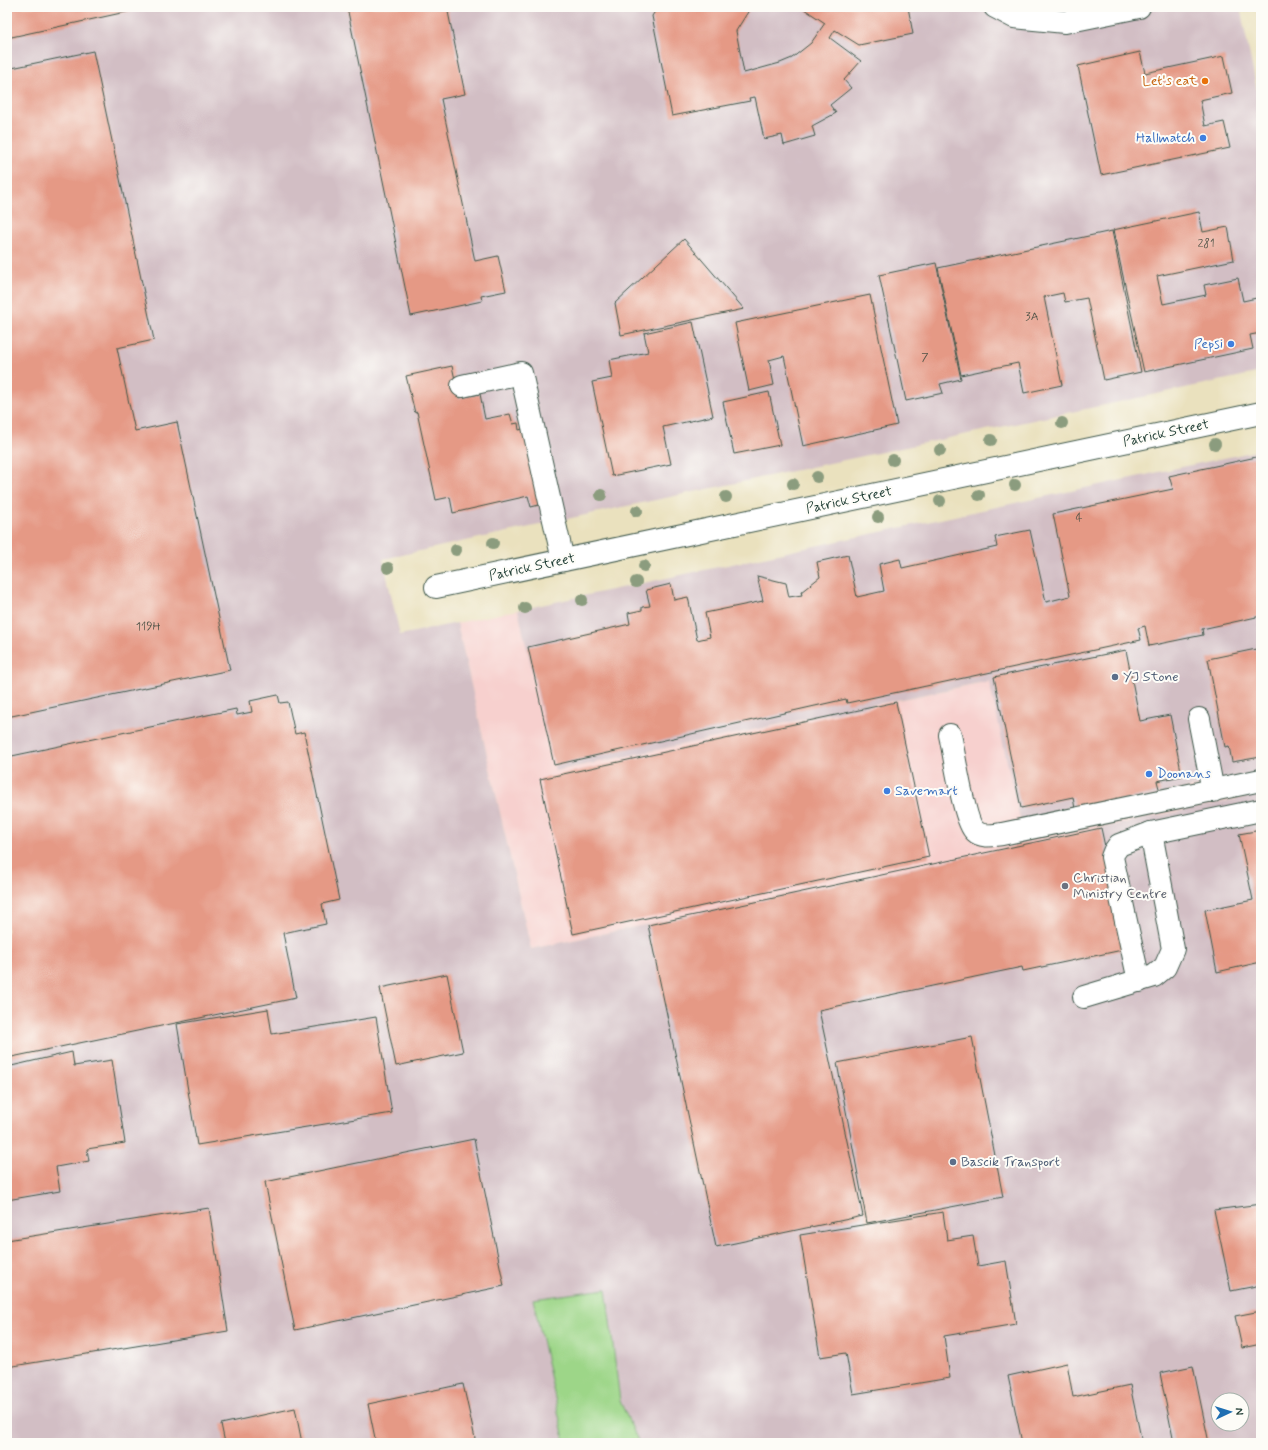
<svg xmlns="http://www.w3.org/2000/svg" width="1268" height="1450" viewBox="0 0 1268 1450" font-family="Mynerve,sans-serif">
	<style>
		.built { fill: #f7d0ce }
		.industrial { fill: #d2bec4; fill-rule: evenodd }
		.green { fill: #9dd688; stroke: #5e8a5e }
		.building { fill: #e59985 }
		.lines { fill: none; stroke-linecap: round; stroke-linejoin: round }
		.minor-casing { stroke: #3d5649; stroke-width: 24 }
		.minor { stroke: #fff; stroke-width: 22 }
		.tree { fill: #8b9c7e }
		.food-dot { fill: #e8710a; stroke: #fdfcf7; stroke-width: 1.5 }
		.shop-dot { fill: #3f7fe0; stroke: #fdfcf7; stroke-width: 1.5 }
		.service-dot { fill: #5c6f8a; stroke: #fdfcf7; stroke-width: 1.5 }
		.worship-dot { fill: #6b7280; stroke: #fdfcf7; stroke-width: 1.5 }
		.labels { text-anchor: middle; dominant-baseline: central; stroke-width: 4; stroke-linejoin: round; paint-order: stroke }
		.number-label { font-size: 12px; fill: #505448 }
		.food-label { font-size: 14px; fill: #c56008; stroke: #fdfcf7; text-anchor: end }
		.shop-label { font-size: 14px; fill: #366cbe; stroke: #fdfcf7; text-anchor: end }
		.street-label { font-size: 14px; fill: #1f3d34; stroke: #fdfcf7 }
		.service-label { font-size: 14px; fill: #4e5e75; stroke: #fdfcf7; text-anchor: start }
		.worship-label { font-size: 14px; fill: #5b616d; stroke: #fdfcf7; text-anchor: start }
	</style>
	<rect width="100%" height="100%" fill="#fdfcf7"/>
	<filter id="ink" filterUnits="userSpaceOnUse"><feTurbulence type="fractalNoise" baseFrequency=".025" numOctaves="2"/><feDisplacementMap in="SourceGraphic" scale="8" xChannelSelector="R" yChannelSelector="G"/><feConvolveMatrix kernelMatrix="1 2 1 2 8 2 1 2 1" color-interpolation-filters="sRGB"/></filter>
	<filter id="wash" filterUnits="userSpaceOnUse"><feTurbulence type="fractalNoise" baseFrequency=".012" numOctaves="4" result="noise"/><feDisplacementMap in="SourceGraphic" scale="16" xChannelSelector="R" yChannelSelector="G"/><feGaussianBlur stdDeviation="0.9" result="paint"/><feColorMatrix in="noise" values="0 0 0 0 0 0 0 0 0 0 0 0 0 0 0 0 0 1.4 0 .05"/><feComposite in="paint" operator="in"/></filter>
	<g filter="url(#wash)">
		<rect width="100%" height="100%" fill="#eae1be"/>
		<path class="built" d="M 518,610 L 556,771 L 990,681 L 1021,823 L 1261,773 L 1261,794 L 531,949 L 457,623 Z"/>
		<g class="industrial">
			<path d="M 7,7 L 1240,7 L 1261,110 L 1261,372 L 613,509 L 383,559 L 400,635 L 457,623 L 531,949 L 1261,794 L 1261,1443 L 7,1443 ZM 1218,1400 L 1242,1400 L 1242,1424 L 1218,1424 Z"/>
			<path d="M 1261,450 L 1261,773 L 1021,823 L 989,681 L 555,771 L 518,610 Z"/>
		</g>
		<path class="green" d="M 606,1289 L 620,1401 L 639,1443 L 565,1443 L 533,1299 Z"/>
		<g id="blocks">
			<g class="building">
				<path d="M 7,7 L 144,7 L 144,8 L 7,38 Z"/>
				<path d="M 347,7 L 447,7 L 465,94 L 441,99 L 475,261 L 498,256 L 506,291 L 481,296 L 482,301 L 411,316 Z"/>
				<path d="M 658,7 L 751,7 L 736,31 L 744,73 L 780,63 L 792,58 L 811,43 L 825,23 L 801,7 L 908,7 L 913,34 L 859,45 L 835,30 L 830,38 L 861,61 L 844,80 L 851,88 L 830,105 L 836,113 L 812,126 L 815,136 L 784,145 L 782,135 L 764,139 L 755,97 L 749,98 L 750,101 L 672,116 L 652,16 Z"/>
				<path d="M 93,51 L 154,340 L 117,348 L 135,431 L 177,422 L 230,670 L 7,717 L 7,69 Z"/>
				<path d="M 1140,52 L 1145,73 L 1224,56 L 1232,93 L 1200,100 L 1205,126 L 1224,122 L 1230,148 L 1101,175 L 1078,66 Z"/>
				<path d="M 1199,212 L 1203,232 L 1228,227 L 1234,260 L 1157,276 L 1163,304 L 1206,295 L 1204,285 L 1238,278 L 1243,301 L 1261,297 L 1261,333 L 1250,335 L 1253,349 L 1144,372 L 1113,230 Z"/>
				<path d="M 1112,231 L 1141,372 L 1104,380 L 1087,298 L 1065,302 L 1063,293 L 1044,297 L 1062,385 L 1024,393 L 1018,363 L 961,375 L 938,268 Z"/>
				<path d="M 684,239 L 744,309 L 621,335 L 615,303 Z"/>
				<path d="M 936,263 L 961,379 L 940,384 L 943,393 L 906,401 L 879,275 Z"/>
				<path d="M 870,295 L 897,425 L 803,446 L 784,356 L 769,360 L 774,385 L 749,391 L 735,323 Z"/>
				<path d="M 693,322 L 713,416 L 663,427 L 671,464 L 612,476 L 592,382 L 612,378 L 609,360 L 648,352 L 644,333 Z"/>
				<path d="M 452,366 L 459,398 L 480,394 L 485,419 L 510,414 L 513,424 L 518,423 L 519,430 L 523,429 L 543,504 L 531,507 L 528,496 L 453,513 L 450,497 L 436,500 L 417,412 L 415,413 L 406,376 Z"/>
				<path d="M 769,392 L 780,445 L 734,454 L 723,402 Z"/>
				<path d="M 1261,456 L 1261,616 L 1202,629 L 1203,635 L 1149,646 L 1145,626 L 1138,628 L 1141,640 L 847,703 L 846,699 L 554,765 L 528,647 L 630,624 L 628,613 L 642,610 L 642,607 L 650,606 L 646,590 L 671,584 L 674,600 L 688,597 L 697,640 L 710,637 L 705,613 L 763,601 L 757,576 L 786,583 L 789,597 L 802,595 L 801,592 L 820,577 L 817,562 L 848,555 L 857,597 L 884,591 L 879,564 L 900,559 L 902,568 L 997,547 L 995,537 L 1030,530 L 1046,602 L 1070,596 L 1053,514 L 1173,489 L 1169,476 Z"/>
				<path d="M 1261,648 L 1261,757 L 1232,762 L 1229,746 L 1225,747 L 1208,659 Z"/>
				<path d="M 1126,650 L 1140,721 L 1170,715 L 1182,776 L 1157,781 L 1160,792 L 1075,809 L 1073,797 L 1021,808 L 994,677 Z"/>
				<path d="M 278,695 L 280,703 L 288,702 L 295,734 L 304,732 L 339,900 L 322,904 L 326,924 L 283,933 L 296,998 L 7,1058 L 7,757 L 236,709 L 237,715 L 252,712 L 250,701 Z"/>
				<path d="M 896,702 L 929,857 L 573,934 L 540,779 Z"/>
				<path d="M 1101,828 L 1127,949 L 1023,971 L 1022,967 L 819,1010 L 863,1216 L 716,1247 L 648,925 Z"/>
				<path d="M 1261,830 L 1261,962 L 1217,972 L 1205,910 L 1253,900 L 1239,834 Z"/>
				<path d="M 447,974 L 463,1052 L 396,1066 L 380,988 Z"/>
				<path d="M 268,1009 L 272,1034 L 376,1017 L 392,1113 L 197,1145 L 177,1024 Z"/>
				<path d="M 972,1037 L 1003,1197 L 867,1223 L 837,1063 Z"/>
				<path d="M 72,1052 L 74,1066 L 112,1060 L 125,1143 L 87,1149 L 89,1161 L 56,1167 L 60,1191 L 7,1200 L 7,1067 Z"/>
				<path d="M 474,1139 L 504,1286 L 295,1330 L 265,1182 Z"/>
				<path d="M 1261,1204 L 1261,1285 L 1231,1291 L 1214,1210 Z"/>
				<path d="M 209,1208 L 228,1331 L 7,1367 L 7,1240 Z"/>
				<path d="M 943,1212 L 947,1240 L 973,1236 L 978,1266 L 1006,1261 L 1016,1324 L 944,1336 L 950,1378 L 853,1394 L 846,1353 L 820,1357 L 800,1235 Z"/>
				<path d="M 1261,1311 L 1261,1344 L 1242,1348 L 1235,1316 Z"/>
				<path d="M 1067,1363 L 1073,1397 L 1130,1385 L 1142,1443 L 1022,1443 L 1008,1376 Z"/>
				<path d="M 1193,1366 L 1209,1443 L 1174,1443 L 1160,1373 Z"/>
				<path d="M 463,1384 L 476,1443 L 376,1443 L 368,1404 Z"/>
				<path d="M 295,1408 L 302,1443 L 225,1443 L 221,1424 Z"/>
			</g>
		</g>
	</g>
	<g filter="url(#ink)">
		<use href="#blocks" fill-opacity="0" stroke="#3d5649" stroke-width="1"/>
		<g class="lines">
			<g class="minor-casing">
				<g id="minor">
					<path d="M 995,7 L 1014,17 L 1065,22 L 1139,7"/>
					<path d="M 462,386 L 521,373 L 563,560"/>
					<path d="M 436,587 L 1261,413"/>
					<path d="M 1199,719 L 1213,791"/>
					<path d="M 950,735 C 954,752 964,822 975,831 C 982,838 993,835 1002,834 L 1261,780"/>
					<path d="M 1139,981 L 1112,857 L 1114,852 L 1119,845 L 1151,833 L 1261,810"/>
					<path d="M 1084,997 L 1154,976 L 1165,967 L 1173,949 L 1151,833"/>
				</g>
			</g>
			<use href="#minor" class="minor"/>
		</g>
		<g class="tree">
			<circle cx="1062" cy="423" r="6"/>
			<circle cx="991" cy="440" r="6"/>
			<circle cx="1215" cy="444" r="6"/>
			<circle cx="940" cy="450" r="6"/>
			<circle cx="893" cy="460" r="6"/>
			<circle cx="817" cy="477" r="6"/>
			<circle cx="793" cy="484" r="6"/>
			<circle cx="1015" cy="485" r="6"/>
			<circle cx="601" cy="495" r="6"/>
			<circle cx="979" cy="495" r="6"/>
			<circle cx="726" cy="497" r="6"/>
			<circle cx="940" cy="501" r="6"/>
			<circle cx="637" cy="511" r="6"/>
			<circle cx="878" cy="517" r="6"/>
			<circle cx="493" cy="543" r="6"/>
			<circle cx="456" cy="550" r="6"/>
			<circle cx="644" cy="566" r="6"/>
			<circle cx="388" cy="568" r="6"/>
			<circle cx="636" cy="582" r="6"/>
			<circle cx="582" cy="600" r="6"/>
			<circle cx="525" cy="608" r="6"/>
		</g>
	</g>
	<circle class="food-dot" cx="1205" cy="81" r="4"/>
	<g class="shop-dot">
		<circle cx="1203" cy="138" r="4"/>
		<circle cx="1231" cy="344" r="4"/>
		<circle cx="1149" cy="774" r="4"/>
		<circle cx="887" cy="791" r="4"/>
	</g>
	<g class="service-dot">
		<circle cx="1115" cy="677" r="4"/>
		<circle cx="953" cy="1162" r="4"/>
	</g>
	<circle class="worship-dot" cx="1065" cy="886" r="4"/>
	<g class="labels">
		<g class="number-label">
			<text x="1206" y="244">281</text>
			<text x="1032" y="317">3A</text>
			<text x="925" y="358">7</text>
			<text x="1079" y="518">4</text>
			<text x="148" y="627">119H</text>
		</g>
		<g class="food-label">
			<text x="1197" y="81">Let's eat</text>
		</g>
		<g class="shop-label">
			<text x="1195" y="138">Hallmatch</text>
			<text x="1223" y="344">Pepsi</text>
			<text x="1157" y="774" text-anchor="start">Doonans</text>
			<text x="895" y="791" text-anchor="start">Savemart</text>
		</g>
		<g class="street-label">
			<text transform="translate(1166 433) rotate(-12)">Patrick Street</text>
			<text transform="translate(849 500) rotate(-12)">Patrick Street</text>
			<text transform="translate(532 567) rotate(-12)">Patrick Street</text>
		</g>
		<g class="service-label">
			<text x="1123" y="677">YJ Stone</text>
			<text x="961" y="1162">Bascik Transport</text>
		</g>
		<g class="worship-label">
			<text x="1073" y="878">Christian<tspan x="1073" dy="16">Ministry Centre</tspan></text>
		</g>
	</g>
	<rect width="1268" height="1450" fill="none" stroke="#fdfcf7" stroke-width="24"/>
	<g transform="translate(1230 1412) rotate(86)"><circle r="19" fill="#fdfcf7" stroke="#a4b0a9"/>
	<path d="M0-3L7 15L0 10L-7 15Z" fill="#1f6fb2"/>
	<text y="-6" font-size="11" font-weight="bold" text-anchor="middle" fill="#1f3d34">N</text>
	</g>
</svg>
